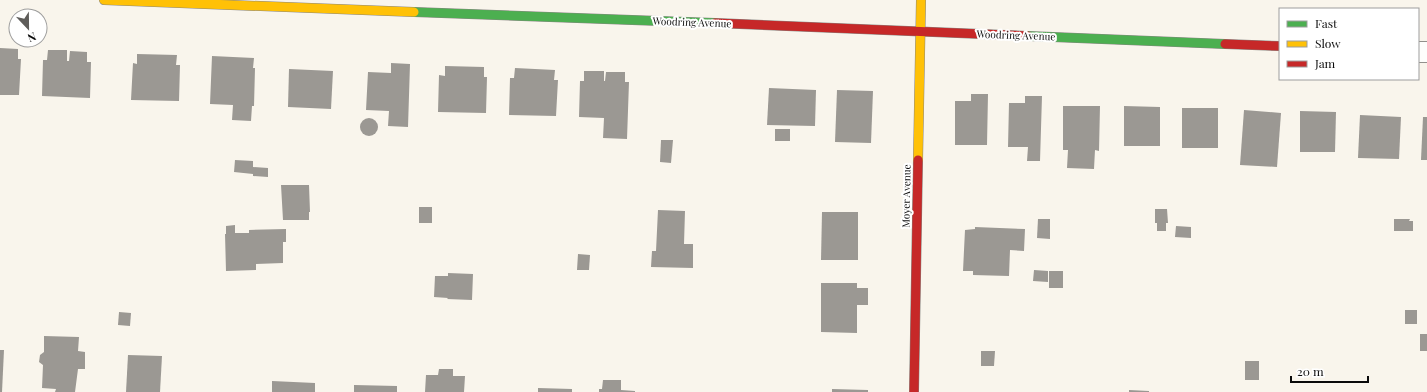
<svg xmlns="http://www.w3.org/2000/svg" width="1427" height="392" viewBox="0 0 1427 392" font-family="'Playfair Display',serif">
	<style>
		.building { fill: #9b9893 }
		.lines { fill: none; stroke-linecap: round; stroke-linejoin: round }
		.street-casing { stroke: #92908c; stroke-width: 22 }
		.fast-casing { stroke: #888682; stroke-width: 10 }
		.slow-casing { stroke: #888682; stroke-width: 10 }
		.jam-casing { stroke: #888682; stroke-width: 10 }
		.street { stroke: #fefefc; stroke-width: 20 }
		.fast { stroke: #4caf50; stroke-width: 9 }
		.slow { stroke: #ffc107; stroke-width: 9 }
		.jam { stroke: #c62828; stroke-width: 9 }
		.labels { text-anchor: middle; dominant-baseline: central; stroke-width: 4; stroke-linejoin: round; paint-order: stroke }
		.street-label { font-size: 10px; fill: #0a0a0a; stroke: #fff }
	</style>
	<rect width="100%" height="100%" fill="#f9f5ec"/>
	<g class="building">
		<path d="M 0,48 L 18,49 L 18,59 L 21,59 L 19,95 L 0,95 Z"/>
		<path d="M 48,50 L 67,50 L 67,61 L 69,61 L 70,51 L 87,52 L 87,62 L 91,62 L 90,98 L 42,96 L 43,60 L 47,60 Z"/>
		<path d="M 137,54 L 177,55 L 176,65 L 180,65 L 179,101 L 131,100 L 133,63 L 137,64 Z"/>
		<path d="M 212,56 L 254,58 L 253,68 L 255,68 L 254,106 L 252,106 L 251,121 L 232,120 L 233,105 L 210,104 Z"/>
		<path d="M 391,63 L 410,64 L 408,127 L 388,126 L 389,111 L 366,110 L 368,72 L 391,73 Z"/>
		<path d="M 445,66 L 484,67 L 484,77 L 487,77 L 486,113 L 438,112 L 439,75 L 445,76 Z"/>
		<path d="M 515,68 L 555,70 L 554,80 L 558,80 L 556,116 L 509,115 L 510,78 L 514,78 Z"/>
		<path d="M 289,69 L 333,71 L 331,109 L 288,107 Z"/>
		<path d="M 584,71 L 604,71 L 604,81 L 605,81 L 606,72 L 625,72 L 625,82 L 629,82 L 627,139 L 603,138 L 604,118 L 579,117 L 580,81 L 584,81 Z"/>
		<path d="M 769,88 L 816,90 L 815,126 L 767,125 Z"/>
		<path d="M 837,90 L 873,91 L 871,143 L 835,142 Z"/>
		<path d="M 971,94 L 988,94 L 987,145 L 955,145 L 955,101 L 971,101 Z"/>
		<path d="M 1025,96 L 1042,96 L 1040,161 L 1027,161 L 1028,147 L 1008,147 L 1009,103 L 1025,103 Z"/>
		<path d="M 1063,106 L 1100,106 L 1099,151 L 1095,150 L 1094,169 L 1067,168 L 1068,150 L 1063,150 Z"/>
		<path d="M 1124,106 L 1160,107 L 1160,146 L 1124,146 Z"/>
		<rect x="1182" y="108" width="36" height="40"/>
		<path d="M 1244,110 L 1281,113 L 1277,167 L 1240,165 Z"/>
		<path d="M 1300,111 L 1336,112 L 1335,152 L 1300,152 Z"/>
		<path d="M 1360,115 L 1401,117 L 1399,159 L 1358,158 Z"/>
		<path d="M 1423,117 L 1427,117 L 1427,160 L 1421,160 Z"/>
		<circle cx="369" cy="127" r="9"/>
		<rect x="775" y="129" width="15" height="12"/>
		<path d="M 661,140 L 673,140 L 671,163 L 660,162 Z"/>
		<path d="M 235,160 L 253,161 L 253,167 L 268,168 L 268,177 L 253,176 L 253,174 L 234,172 Z"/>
		<path d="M 281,185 L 309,185 L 310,212 L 309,212 L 309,220 L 283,220 Z"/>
		<rect x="419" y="207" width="13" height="16"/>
		<path d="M 1155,209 L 1167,209 L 1168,223 L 1166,223 L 1166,231 L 1157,231 L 1157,223 L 1155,223 Z"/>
		<path d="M 658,210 L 685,211 L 684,244 L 693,244 L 693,268 L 651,267 L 652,251 L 656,251 Z"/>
		<path d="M 822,212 L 858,212 L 858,260 L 821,260 Z"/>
		<path d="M 1038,219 L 1050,219 L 1050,239 L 1037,238 Z"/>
		<path d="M 1394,219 L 1410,219 L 1409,221 L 1413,221 L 1413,231 L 1394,231 Z"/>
		<path d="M 235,225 L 235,233 L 249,233 L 249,230 L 286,229 L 286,242 L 283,242 L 283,263 L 256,264 L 256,270 L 226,271 L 225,234 L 226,234 L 226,226 Z"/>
		<path d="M 1176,226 L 1191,227 L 1191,238 L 1175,237 Z"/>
		<path d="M 975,227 L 1025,229 L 1024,251 L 1010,250 L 1009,276 L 973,275 L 973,271 L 963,271 L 965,230 L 975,229 Z"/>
		<path d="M 578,254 L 590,255 L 589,270 L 577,270 Z"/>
		<path d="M 1034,270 L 1048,271 L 1048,282 L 1033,281 Z"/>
		<rect x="1049" y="271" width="14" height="17"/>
		<path d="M 448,273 L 473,274 L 472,300 L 447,299 L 448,298 L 434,297 L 435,276 L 448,276 Z"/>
		<path d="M 821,283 L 857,283 L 857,288 L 868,288 L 868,305 L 857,305 L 857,333 L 821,332 Z"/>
		<rect x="1405" y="310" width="12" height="14"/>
		<path d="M 119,312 L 131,313 L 130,326 L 118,325 Z"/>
		<rect x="1420" y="334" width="7" height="17"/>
		<path d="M 44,336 L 79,337 L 78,351 L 85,352 L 85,369 L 78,369 L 75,392 L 55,392 L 56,389 L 42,388 L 43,365 L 39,362 L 40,355 L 44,352 Z"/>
		<path d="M 0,350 L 4,350 L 2,392 L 0,392 Z"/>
		<path d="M 981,351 L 995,351 L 994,366 L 981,366 Z"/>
		<path d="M 128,355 L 162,356 L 160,392 L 126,392 Z"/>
		<rect x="1245" y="361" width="14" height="19"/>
		<path d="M 439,369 L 453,369 L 453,376 L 465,376 L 464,392 L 425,392 L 426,375 L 438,375 Z"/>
		<path d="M 603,380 L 621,380 L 621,390 L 635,391 L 635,392 L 599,392 L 599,389 L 602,389 Z"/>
		<path d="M 272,381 L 315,383 L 315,392 L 272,392 Z"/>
		<path d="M 354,385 L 397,386 L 397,392 L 354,392 Z"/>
		<path d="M 538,388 L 572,389 L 572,392 L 538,392 Z"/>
		<path d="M 832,389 L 868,390 L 868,392 L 832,392 Z"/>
		<path d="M 1129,390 L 1149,391 L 1149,392 L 1129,392 Z"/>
	</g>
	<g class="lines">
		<g class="street-casing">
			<path id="street" d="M 1418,52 L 1427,52"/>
		</g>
		<g class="fast-casing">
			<g id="fast">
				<path d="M 414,12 L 715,23"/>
				<path d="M 1028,36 L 1225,44"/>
			</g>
		</g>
		<g class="slow-casing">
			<g id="slow">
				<path d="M 104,0 L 414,12"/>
				<path d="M 918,160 L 921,0"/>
			</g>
		</g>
		<g class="jam-casing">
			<g id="jam">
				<path d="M 715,23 L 1028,36"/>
				<path d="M 1225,44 L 1280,46"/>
				<path d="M 914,392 L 918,160"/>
			</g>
		</g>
		<use href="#street" class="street"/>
		<use href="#fast" class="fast"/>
		<use href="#slow" class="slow"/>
		<use href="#jam" class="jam"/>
	</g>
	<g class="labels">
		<g class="street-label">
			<text transform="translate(692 22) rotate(2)">Woodring Avenue</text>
			<text transform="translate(1016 35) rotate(2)">Woodring Avenue</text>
			<text transform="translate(906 196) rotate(-89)">Moyer Avenue</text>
		</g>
	</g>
	<rect x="1279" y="8" width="140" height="72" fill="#ffffff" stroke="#9d9d9d"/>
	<rect x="1287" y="21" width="20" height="6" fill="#4caf50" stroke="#9d9d9d"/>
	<text x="1315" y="28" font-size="12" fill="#0a0a0a">Fast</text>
	<rect x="1287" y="41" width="20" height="6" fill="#ffc107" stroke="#9d9d9d"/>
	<text x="1315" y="48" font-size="12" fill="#0a0a0a">Slow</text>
	<rect x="1287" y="61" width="20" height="6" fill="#c62828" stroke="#9d9d9d"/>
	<text x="1315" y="68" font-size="12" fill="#0a0a0a">Jam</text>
	<g transform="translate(28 28) rotate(158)"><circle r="19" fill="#ffffff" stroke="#9d9d9d"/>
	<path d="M0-3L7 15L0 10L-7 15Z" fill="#5e5c59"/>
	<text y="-6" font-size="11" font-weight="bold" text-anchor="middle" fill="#0a0a0a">N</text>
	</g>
	<path d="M1291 376v6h77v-6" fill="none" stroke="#0a0a0a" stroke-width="2"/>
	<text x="1297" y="376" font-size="12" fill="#0a0a0a" stroke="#ffffff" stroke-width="3" paint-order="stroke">20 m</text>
</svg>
